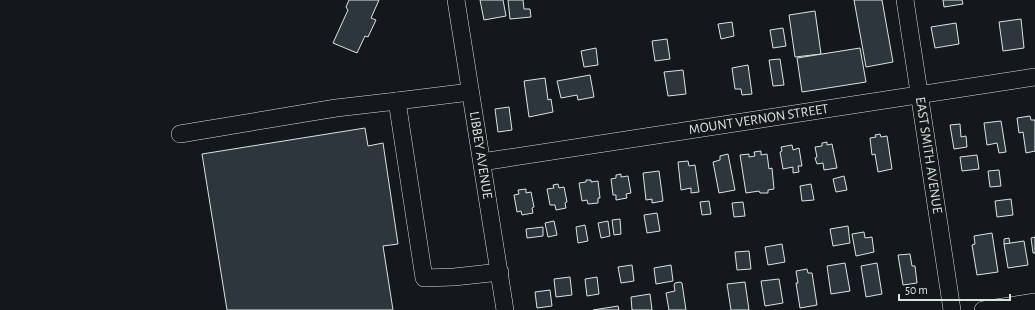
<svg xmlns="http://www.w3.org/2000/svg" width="1035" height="310" viewBox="0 0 1035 310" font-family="'Alegreya Sans',sans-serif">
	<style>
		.building { fill: #2c363c; stroke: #d8e6dc }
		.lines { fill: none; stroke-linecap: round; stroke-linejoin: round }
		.minor-casing { stroke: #d8e6dc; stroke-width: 18 }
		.minor { stroke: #14181c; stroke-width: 17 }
		.labels { text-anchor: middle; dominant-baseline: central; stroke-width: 3; stroke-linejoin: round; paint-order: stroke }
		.street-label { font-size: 14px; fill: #d8e6dc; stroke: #14181c }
	</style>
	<rect width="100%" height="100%" fill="#14181c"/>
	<g class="building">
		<path d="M 349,0 L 379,0 L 371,18 L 376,20 L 368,37 L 365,36 L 357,53 L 333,43 L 348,10 L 346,7 Z"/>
		<path d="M 480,0 L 503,0 L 506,16 L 484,20 Z"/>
		<path d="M 508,0 L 523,0 L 524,9 L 530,9 L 531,17 L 510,19 Z"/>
		<path d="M 854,0 L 882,0 L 893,62 L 866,67 Z"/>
		<path d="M 943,0 L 962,0 L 963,4 L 944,7 Z"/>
		<path d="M 815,11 L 821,54 L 795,57 L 789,15 Z"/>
		<path d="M 1021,19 L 1024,48 L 1003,51 L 999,22 Z"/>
		<path d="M 732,22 L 734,36 L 721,39 L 718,24 Z"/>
		<path d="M 956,23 L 959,44 L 935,48 L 931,27 Z"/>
		<path d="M 783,28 L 786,46 L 773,48 L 770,30 Z"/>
		<path d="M 667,39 L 670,59 L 655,61 L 652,41 Z"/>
		<path d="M 596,48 L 598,65 L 584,67 L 581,51 Z"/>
		<path d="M 860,48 L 866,82 L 802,92 L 797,58 Z"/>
		<path d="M 780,59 L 784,85 L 773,86 L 769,60 Z"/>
		<path d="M 748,65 L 752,94 L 742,95 L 741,89 L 735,89 L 732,68 Z"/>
		<path d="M 683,70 L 686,94 L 668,96 L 664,72 Z"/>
		<path d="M 590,75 L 594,97 L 578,100 L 577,95 L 561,98 L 557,81 Z"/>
		<path d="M 545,78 L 548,100 L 551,99 L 553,112 L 529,117 L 524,81 Z"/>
		<path d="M 509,107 L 512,130 L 498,132 L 495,109 Z"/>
		<path d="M 1030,116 L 1031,120 L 1035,120 L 1035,151 L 1026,153 L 1023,132 L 1019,133 L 1017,118 Z"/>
		<path d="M 1001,121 L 1006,152 L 999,153 L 997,143 L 987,145 L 984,123 Z"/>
		<path d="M 960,124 L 961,137 L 966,136 L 967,147 L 954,149 L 950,125 Z"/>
		<path d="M 365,128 L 368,146 L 383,143 L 398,244 L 383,246 L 393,310 L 227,310 L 202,154 Z"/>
		<path d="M 880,134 L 881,137 L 887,136 L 892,169 L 878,172 L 875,154 L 872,155 L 870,138 L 876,137 L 875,135 Z"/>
		<path d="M 827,142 L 827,145 L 832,144 L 837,168 L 824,170 L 823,163 L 817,164 L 815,158 L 817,157 L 815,147 L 822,146 L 822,143 Z"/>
		<path d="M 792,145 L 793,150 L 799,148 L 802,166 L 798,166 L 799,172 L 793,173 L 793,167 L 783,169 L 780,152 L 782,151 L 781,147 Z"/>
		<path d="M 761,151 L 761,155 L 767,154 L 769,169 L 772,168 L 774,189 L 768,190 L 768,193 L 760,193 L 759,191 L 746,193 L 740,155 L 749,154 L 749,157 L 755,156 L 754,152 Z"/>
		<path d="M 728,154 L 735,190 L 719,193 L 713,162 L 720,160 L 720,156 Z"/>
		<path d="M 977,155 L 979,169 L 962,171 L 960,157 Z"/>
		<path d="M 688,161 L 689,166 L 695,165 L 699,192 L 691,193 L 691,188 L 681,190 L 678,162 Z"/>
		<path d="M 999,170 L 1001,186 L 990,187 L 988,171 Z"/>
		<path d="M 659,171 L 663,201 L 652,203 L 652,199 L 646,200 L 643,173 Z"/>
		<path d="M 621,174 L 621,177 L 628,176 L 631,193 L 626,194 L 627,198 L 616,200 L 616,195 L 613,195 L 611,179 L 616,178 L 616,175 Z"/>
		<path d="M 844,176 L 847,190 L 836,192 L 833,179 Z"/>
		<path d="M 586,180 L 591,180 L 591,182 L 598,181 L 600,198 L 598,198 L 598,203 L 588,204 L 587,200 L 582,201 L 579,183 L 586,182 Z"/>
		<path d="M 558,184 L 559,188 L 564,187 L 567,202 L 565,203 L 566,208 L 556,210 L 555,205 L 550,205 L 547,189 L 554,188 L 553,185 Z"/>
		<path d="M 811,184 L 814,200 L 802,201 L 800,186 Z"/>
		<path d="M 526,189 L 526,193 L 531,192 L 534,207 L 532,208 L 533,213 L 522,215 L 521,211 L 517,212 L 514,195 L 519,194 L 518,190 Z"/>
		<path d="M 1011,199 L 1013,215 L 997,217 L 995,201 Z"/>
		<path d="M 709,201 L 711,214 L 702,215 L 700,202 Z"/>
		<path d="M 743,202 L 745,216 L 734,217 L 732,203 Z"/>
		<path d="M 657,213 L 660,231 L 647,233 L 644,215 Z"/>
		<path d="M 620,219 L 621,234 L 614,235 L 612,220 Z"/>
		<path d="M 554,221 L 557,235 L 548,237 L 545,223 Z"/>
		<path d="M 608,221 L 610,236 L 601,238 L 598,223 Z"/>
		<path d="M 585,225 L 588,241 L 578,243 L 576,227 Z"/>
		<path d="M 848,226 L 850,243 L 833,246 L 830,229 Z"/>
		<path d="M 543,227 L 543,236 L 527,238 L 526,229 Z"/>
		<path d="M 864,232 L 865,238 L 872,237 L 874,252 L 856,256 L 852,234 Z"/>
		<path d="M 992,233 L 998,272 L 977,275 L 972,245 L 975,244 L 974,236 Z"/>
		<path d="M 1035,237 L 1035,253 L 1033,253 L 1031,238 Z"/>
		<path d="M 1009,238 L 1010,244 L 1004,244 L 1004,239 Z"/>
		<path d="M 1024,241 L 1028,265 L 1008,268 L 1004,244 Z"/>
		<path d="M 782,244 L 785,262 L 768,265 L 765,247 Z"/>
		<path d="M 749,251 L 751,269 L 737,270 L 735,252 Z"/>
		<path d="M 910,254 L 912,266 L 915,266 L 917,283 L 903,285 L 898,255 Z"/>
		<path d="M 845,263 L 850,291 L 831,294 L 827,266 Z"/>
		<path d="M 877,263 L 882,294 L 866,297 L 861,266 Z"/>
		<path d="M 632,265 L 634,281 L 621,283 L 618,267 Z"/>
		<path d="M 671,265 L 673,281 L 656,284 L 654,268 Z"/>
		<path d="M 807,269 L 808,273 L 812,273 L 817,305 L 800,308 L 796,283 L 798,283 L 796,271 Z"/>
		<path d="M 570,277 L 572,295 L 556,297 L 554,279 Z"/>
		<path d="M 597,277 L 599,294 L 587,296 L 585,279 Z"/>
		<path d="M 779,279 L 783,303 L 765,306 L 761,281 Z"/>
		<path d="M 680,282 L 682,283 L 686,310 L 669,310 L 666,293 L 675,291 L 674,285 L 675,283 Z"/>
		<path d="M 745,282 L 749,310 L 731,310 L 727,284 Z"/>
		<path d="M 550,290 L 552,306 L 537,308 L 535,292 Z"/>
		<path d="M 650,294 L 652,310 L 632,310 L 631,297 Z"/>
		<path d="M 618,306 L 619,310 L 593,310 Z"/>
	</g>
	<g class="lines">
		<g class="minor-casing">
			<g id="minor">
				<path id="s1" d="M 456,0 L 505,310"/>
				<path id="s2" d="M 905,0 L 952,310"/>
				<path d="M 470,92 L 397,101 L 424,278 L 454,277 L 500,272"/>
				<path d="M 180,134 L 336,108 L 397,101"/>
				<path id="s3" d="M 482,162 L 1035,77"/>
				<path d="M 983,310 L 1035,302"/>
			</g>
		</g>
		<use href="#minor" class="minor"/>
	</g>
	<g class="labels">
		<g class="street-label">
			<text stroke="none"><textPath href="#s3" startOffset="280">MOUNT VERNON STREET</textPath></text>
			<text stroke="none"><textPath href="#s1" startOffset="157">LIBBEY AVENUE</textPath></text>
			<text stroke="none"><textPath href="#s2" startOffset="157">EAST SMITH AVENUE</textPath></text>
		</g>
	</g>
	<path d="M899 294v6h111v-6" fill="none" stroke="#d8e6dc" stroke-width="2"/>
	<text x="905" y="294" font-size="12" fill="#d8e6dc" stroke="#14181c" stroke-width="3" paint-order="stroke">50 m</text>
</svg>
